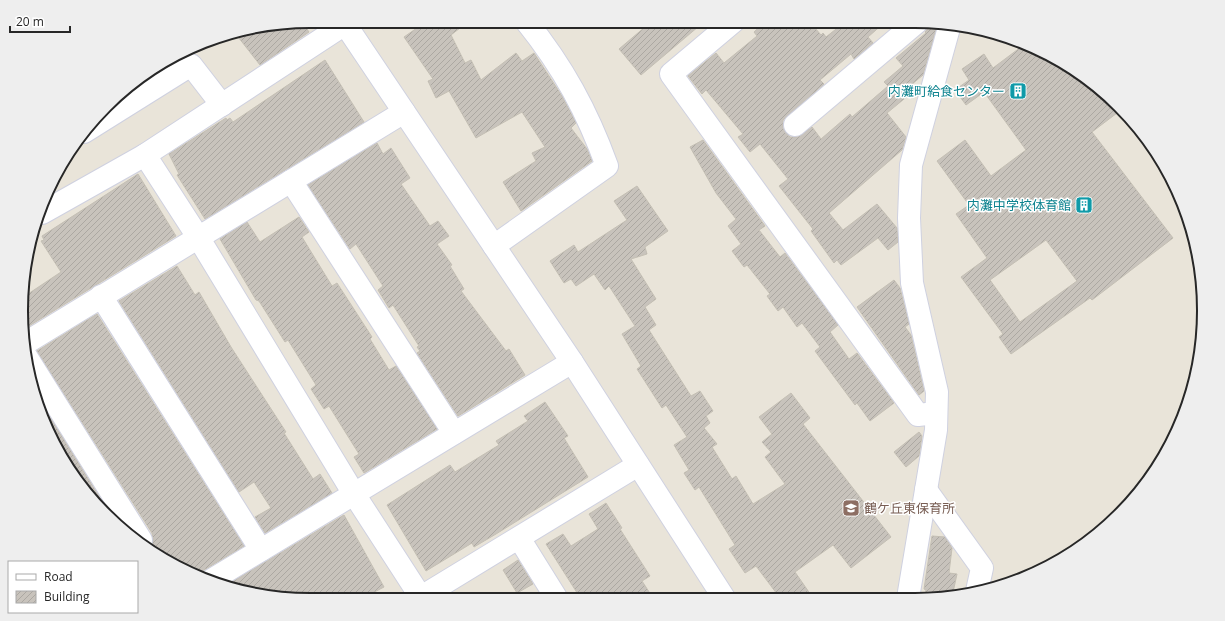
<svg xmlns="http://www.w3.org/2000/svg" width="1225" height="621" viewBox="0 0 1225 621" font-family="'Open Sans','Noto Sans JP',sans-serif">
	<style>
		.building { fill: url(#building-hatch); stroke: #c4bfb4; fill-rule: evenodd }
		.lines { fill: none; stroke-linecap: round; stroke-linejoin: round }
		.street-casing { stroke: #cfd1e0; stroke-width: 24 }
		.secondary-casing { stroke: #cfd1e0; stroke-width: 24 }
		.street { stroke: #fff; stroke-width: 22 }
		.secondary { stroke: #fff; stroke-width: 22 }
		.labels { text-anchor: middle; dominant-baseline: central; stroke-width: 3; stroke-linejoin: round; paint-order: stroke }
		.culture-label { font-size: 13px; fill: #0d838f; stroke: #fff; text-anchor: end }
		.education-label { font-size: 13px; fill: #785e54; stroke: #fff; text-anchor: start }
		.rim { fill: none; stroke: #272727; stroke-width: 2 }
	</style>
	<defs>
		<pattern id="building-hatch" width="6" height="6" patternUnits="userSpaceOnUse"><rect width="6" height="6" fill="#c8c3bc"/><path d="M-1 1l2-2M0 6l6-6M5 7l2-2" fill="none" stroke="#aca8a2"/></pattern>
	</defs>
	<rect width="100%" height="100%" fill="#e9e4d9"/>
	<g class="building">
		<path d="M 427,21 L 469,21 L 451,35 L 465,63 L 471,60 L 481,80 L 516,53 L 522,61 L 534,53 L 562,96 L 576,123 L 571,128 L 587,149 L 592,161 L 521,211 L 503,182 L 536,161 L 532,153 L 545,147 L 522,112 L 476,138 L 449,91 L 436,98 L 428,81 L 433,79 L 404,37 Z"/>
		<path d="M 652,21 L 705,21 L 641,75 L 619,49 Z"/>
		<path d="M 766,21 L 809,21 L 821,35 L 823,33 L 826,37 L 845,22 L 885,22 L 868,37 L 873,43 L 854,59 L 851,54 L 820,80 L 824,84 L 783,120 L 783,128 L 786,133 L 790,137 L 798,137 L 812,127 L 821,139 L 850,114 L 852,117 L 888,86 L 884,82 L 903,66 L 896,58 L 926,33 L 925,32 L 929,27 L 929,22 L 938,22 L 923,75 L 911,85 L 915,90 L 887,113 L 906,137 L 902,150 L 829,213 L 843,230 L 877,204 L 897,228 L 898,242 L 888,250 L 878,238 L 841,265 L 837,260 L 834,263 L 811,231 L 813,229 L 779,186 L 788,179 L 760,144 L 750,152 L 738,137 L 743,134 L 706,90 L 702,94 L 688,76 L 716,53 L 724,63 L 757,36 L 754,32 Z"/>
		<path d="M 302,22 L 309,32 L 260,65 L 235,33 Z"/>
		<path d="M 1025,44 L 1042,51 L 1091,81 L 1116,104 L 1112,107 L 1117,113 L 1092,132 L 1173,238 L 1092,300 L 1090,298 L 1011,354 L 999,337 L 1003,334 L 961,277 L 987,258 L 956,214 L 969,205 L 937,161 L 965,140 L 991,176 L 1026,150 L 984,92 L 966,105 L 955,90 L 969,80 L 962,69 L 984,54 L 993,68 ZM 1046,240 L 1077,281 L 1020,322 L 990,280 Z"/>
		<path d="M 325,60 L 364,122 L 205,219 L 177,175 L 179,174 L 169,154 L 226,118 L 227,120 L 230,118 L 233,122 Z"/>
		<path d="M 703,140 L 765,226 L 759,230 L 780,257 L 785,253 L 838,325 L 830,332 L 849,359 L 857,353 L 894,403 L 870,421 L 857,403 L 855,405 L 815,351 L 820,347 L 802,323 L 797,327 L 783,307 L 778,311 L 767,296 L 770,294 L 747,265 L 744,267 L 732,251 L 741,244 L 728,226 L 736,219 L 716,193 L 690,147 Z"/>
		<path d="M 377,143 L 383,154 L 391,148 L 410,178 L 401,184 L 430,226 L 438,221 L 449,236 L 437,244 L 452,265 L 450,266 L 464,289 L 461,291 L 506,351 L 509,349 L 525,375 L 458,416 L 417,353 L 420,351 L 417,347 L 419,346 L 393,305 L 389,308 L 378,290 L 383,286 L 356,244 L 350,249 L 308,185 Z"/>
		<path d="M 138,174 L 176,236 L 24,329 L 25,296 L 61,272 L 41,241 L 44,240 L 42,236 Z"/>
		<path d="M 637,186 L 668,231 L 645,247 L 647,254 L 631,259 L 656,299 L 645,307 L 656,325 L 649,330 L 691,396 L 700,391 L 713,411 L 706,416 L 710,423 L 704,428 L 717,444 L 712,447 L 732,479 L 736,476 L 753,504 L 785,484 L 765,457 L 771,452 L 762,442 L 772,434 L 759,417 L 791,393 L 810,418 L 803,424 L 891,537 L 851,568 L 833,545 L 795,572 L 813,598 L 780,598 L 756,566 L 745,573 L 729,549 L 735,545 L 699,487 L 695,490 L 684,473 L 689,470 L 674,445 L 687,437 L 666,405 L 662,408 L 637,369 L 641,366 L 622,334 L 635,326 L 609,286 L 605,290 L 594,274 L 576,286 L 571,279 L 564,283 L 550,261 L 574,245 L 578,252 L 627,220 L 614,201 Z"/>
		<path d="M 299,217 L 309,232 L 302,237 L 332,286 L 337,283 L 372,337 L 370,339 L 389,370 L 396,366 L 437,429 L 364,473 L 354,457 L 359,454 L 329,406 L 324,409 L 311,389 L 316,385 L 288,340 L 285,342 L 259,301 L 256,300 L 220,239 L 247,222 L 260,242 Z"/>
		<path d="M 177,266 L 195,295 L 199,292 L 231,347 L 286,432 L 284,433 L 313,479 L 320,474 L 332,493 L 265,533 L 255,517 L 271,508 L 254,482 L 239,492 L 119,301 Z"/>
		<path d="M 894,280 L 900,288 L 909,324 L 905,327 L 911,335 L 924,391 L 919,395 L 857,307 Z"/>
		<path d="M 97,314 L 244,546 L 204,570 L 199,576 L 183,570 L 151,547 L 153,540 L 152,533 L 37,351 Z"/>
		<path d="M 40,401 L 115,522 L 106,515 L 51,438 Z"/>
		<path d="M 545,402 L 568,436 L 564,438 L 588,477 L 496,534 L 474,547 L 472,543 L 426,571 L 387,505 L 450,465 L 455,472 L 499,445 L 496,441 L 528,421 L 524,416 Z"/>
		<path d="M 919,432 L 922,436 L 919,456 L 906,467 L 894,452 Z"/>
		<path d="M 606,503 L 622,528 L 620,529 L 650,576 L 642,581 L 653,598 L 581,599 L 546,544 L 563,534 L 571,546 L 598,529 L 589,514 Z"/>
		<path d="M 344,515 L 384,587 L 361,599 L 292,599 L 236,590 L 225,586 Z"/>
		<path d="M 932,536 L 945,537 L 952,548 L 949,573 L 957,574 L 952,597 L 925,598 L 926,590 L 924,589 Z"/>
		<path d="M 518,560 L 533,584 L 517,593 L 503,570 Z"/>
	</g>
	<g class="lines">
		<g class="street-casing">
			<g id="street">
				<path d="M 734,21 L 671,74 L 918,415 L 936,413"/>
				<path d="M 795,125 L 917,22"/>
				<path d="M 84,132 L 191,65 L 222,105"/>
				<path d="M 145,155 L 198,237 L 354,494 L 422,599"/>
				<path d="M 291,181 L 454,433"/>
				<path d="M 42,213 L 145,155 L 345,24"/>
				<path d="M 494,246 L 607,166 C 587,111 563,67 526,21"/>
				<path d="M 101,296 L 261,550"/>
				<path d="M 24,344 L 404,112"/>
				<path d="M 26,356 L 141,540"/>
				<path d="M 926,490 L 982,568 L 977,591"/>
				<path d="M 519,538 L 557,599"/>
				<path d="M 210,581 L 572,362"/>
				<path d="M 908,598 L 936,430 L 937,392 L 912,283 L 909,218 L 911,165 L 950,24"/>
				<path d="M 418,599 L 638,465"/>
			</g>
		</g>
		<g class="secondary-casing">
			<path id="secondary" d="M 343,21 L 572,362 L 724,598"/>
		</g>
		<use href="#street" class="street"/>
		<use href="#secondary" class="secondary"/>
	</g>
	<defs>
		<g id="building-square" transform="scale(0.9)"><rect x="-9" y="-9" width="18" height="18" rx="4" fill="#0f9aa8" stroke="#fff"/><path d="M-4-6H4V6H1V3H-1V6H-4ZM-2.5-4.3h1.7v1.8h-1.7ZM.8-4.3h1.7v1.8H.8ZM-2.5-1h1.7V.8h-1.7ZM.8-1h1.7V.8H.8Z" fill="#fff"/></g>
		<g id="school-square" transform="scale(0.9)"><rect x="-9" y="-9" width="18" height="18" rx="4" fill="#8d6e63" stroke="#fff"/><path d="M0-5L7-2L0 1L-7-2ZM-4 1L0 2.5L4 1V4Q0 6-4 4Z" fill="#fff"/></g>
	</defs>
	<g fill-rule="evenodd">
		<use href="#building-square" x="1018" y="91"/>
		<use href="#building-square" x="1084" y="205"/>
		<use href="#school-square" x="851" y="508"/>
	</g>
	<g class="labels">
		<g class="culture-label">
			<text x="1005" y="91">内灘町給食センター</text>
			<text x="1071" y="205">内灘中学校体育館</text>
		</g>
		<g class="education-label">
			<text x="864" y="508">鶴ケ丘東保育所</text>
		</g>
	</g>
	<path d="M0 0H1225V621H0ZM310 28H915A282 282 0 0 1 1197 310V311A282 282 0 0 1 915 593H310A282 282 0 0 1 28 311V310A282 282 0 0 1 310 28Z" fill="#eee" fill-rule="evenodd"/>
	<path class="rim" d="M310 28H915A282 282 0 0 1 1197 310V311A282 282 0 0 1 915 593H310A282 282 0 0 1 28 311V310A282 282 0 0 1 310 28Z"/>
	<rect x="8" y="561" width="130" height="52" fill="#ffffff" stroke="#a9a9a9"/>
	<rect x="16" y="574" width="20" height="6" fill="#ffffff" stroke="#a9a9a9"/>
	<text x="44" y="581" font-size="12" fill="#272727">Road</text>
	<rect x="16" y="591" width="20" height="12" fill="url(#building-hatch)" stroke="#a9a9a9"/>
	<text x="44" y="601" font-size="12" fill="#272727">Building</text>
	<path d="M10 26v6h60v-6" fill="none" stroke="#272727" stroke-width="2"/>
	<text x="16" y="26" font-size="12" fill="#272727" stroke="#ffffff" stroke-width="3" paint-order="stroke">20 m</text>
</svg>
